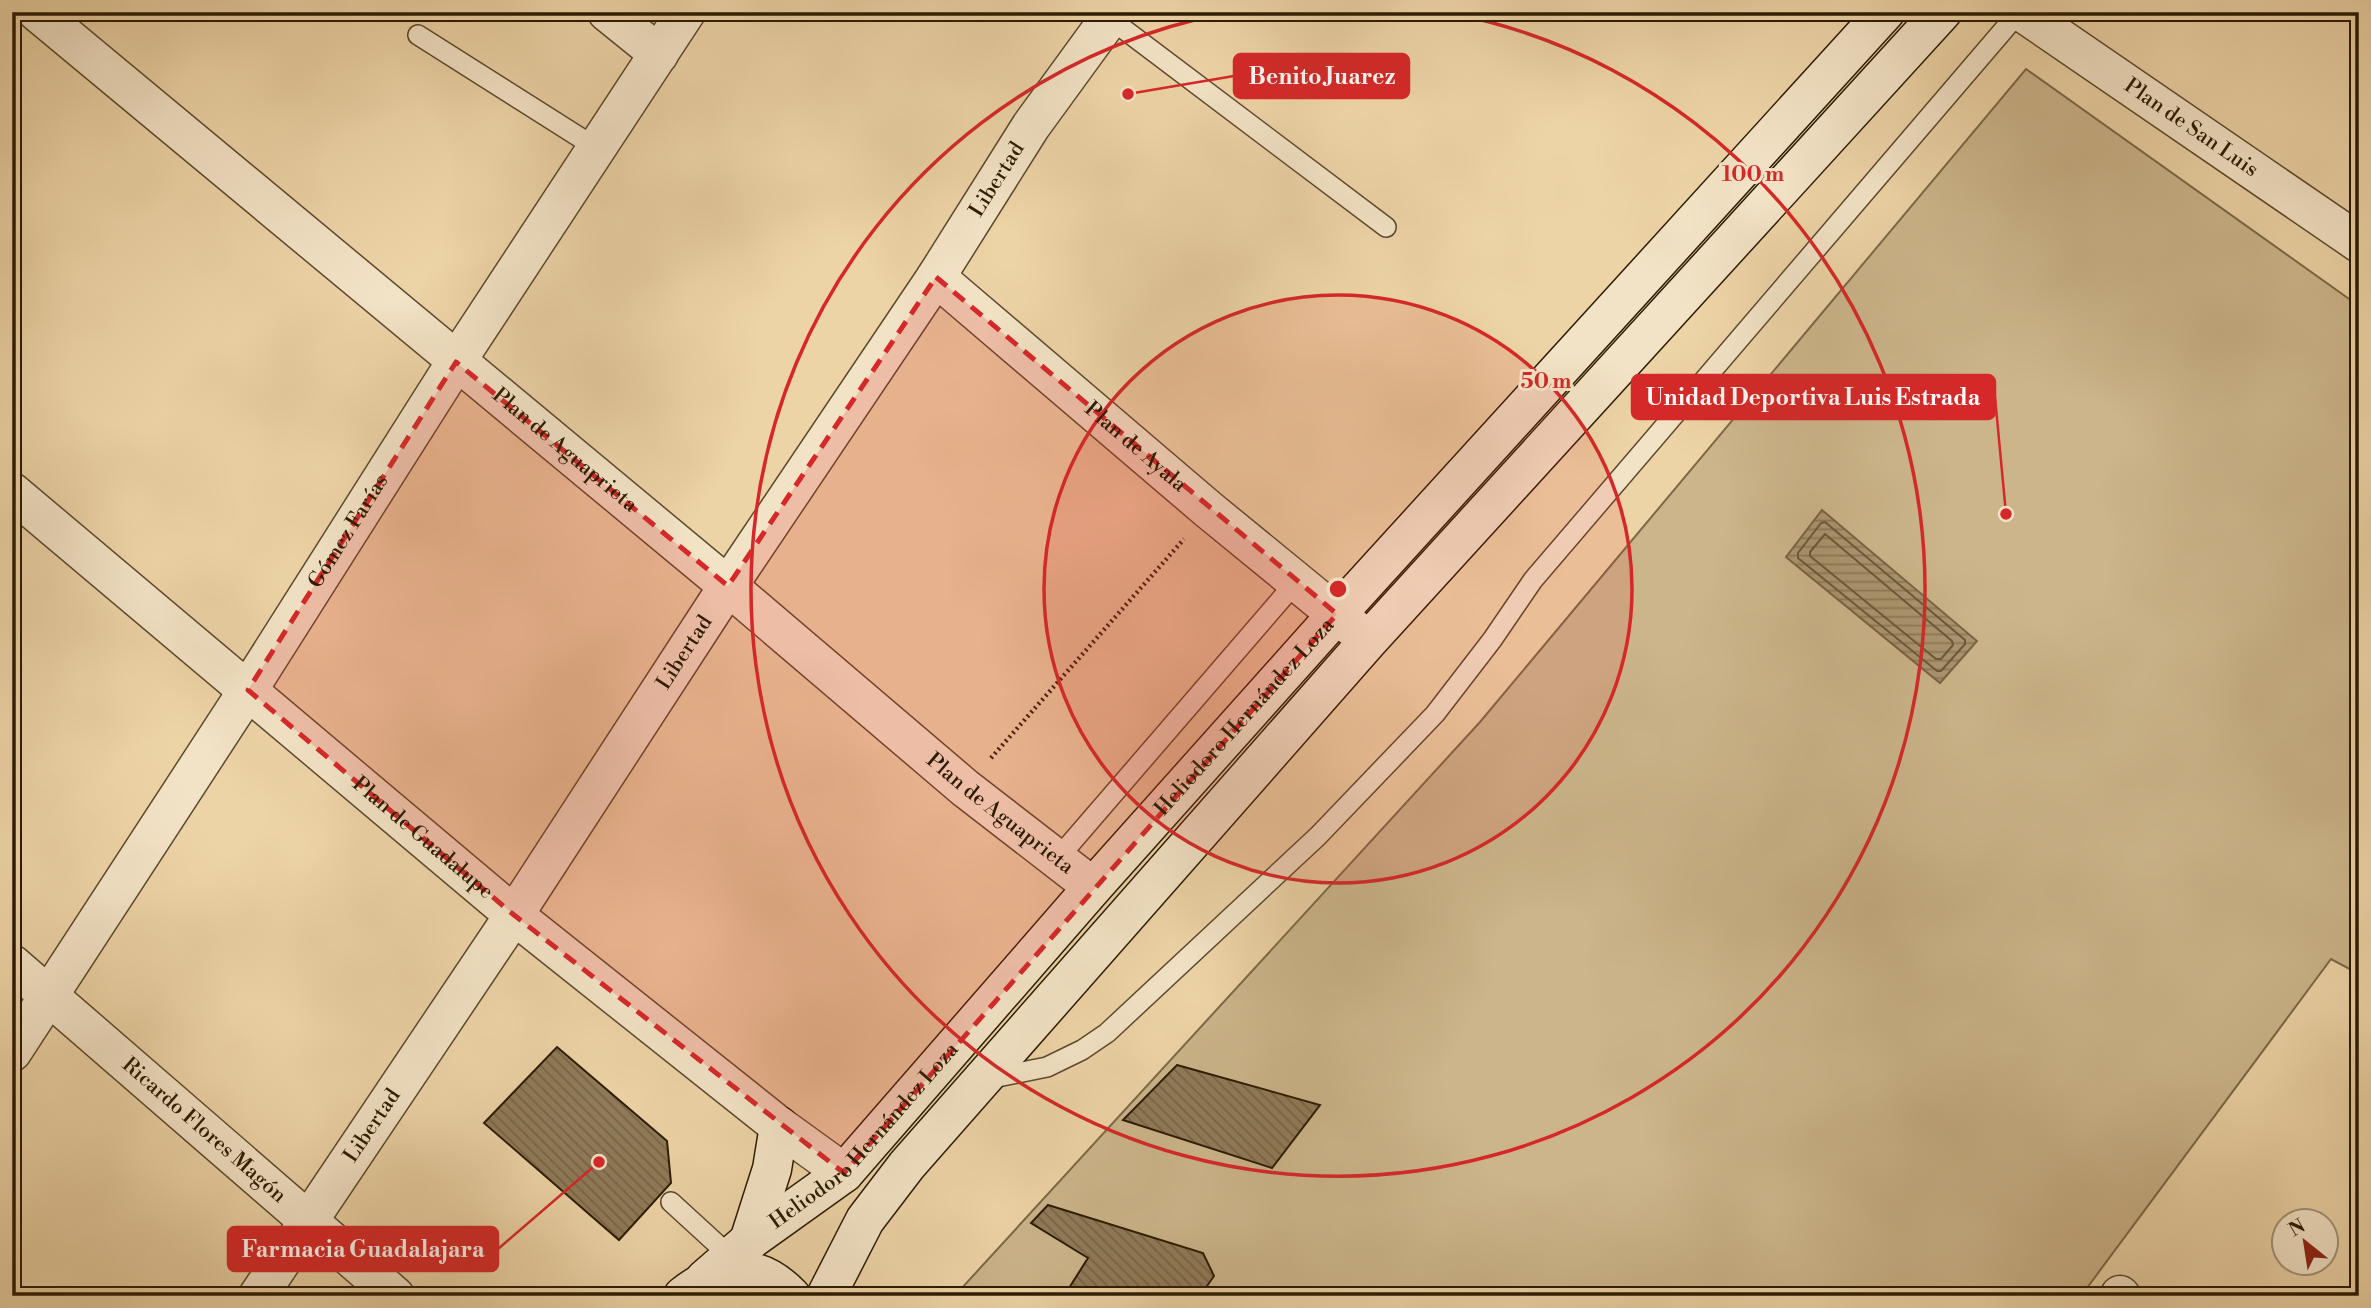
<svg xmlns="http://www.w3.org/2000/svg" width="2371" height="1308" viewBox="0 0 2371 1308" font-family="'Libre Bodoni',serif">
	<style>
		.pitch { fill: #ccb58b; stroke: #7c6847; stroke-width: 2 }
		.water { fill: url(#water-rules); stroke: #786444; stroke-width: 2 }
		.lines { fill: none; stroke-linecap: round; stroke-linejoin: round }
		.shore { stroke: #6b5839; stroke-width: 2 }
		.building { fill: url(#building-back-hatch); stroke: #2b1b03; stroke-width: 2 }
		.lane-casing { stroke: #5c492c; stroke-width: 22 }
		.street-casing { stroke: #5c492c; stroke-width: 41 }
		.secondary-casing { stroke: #2b1b03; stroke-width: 41 }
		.path { stroke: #2b1b03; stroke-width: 4.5; stroke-dasharray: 2 3.5; stroke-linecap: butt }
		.lane { stroke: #f3e3c6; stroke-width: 19 }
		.street { stroke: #f3e3c6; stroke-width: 38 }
		.secondary { stroke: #f3e3c6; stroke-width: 38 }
		.marked { fill: #d62828; fill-opacity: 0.2; stroke: #d62828; stroke-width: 5; stroke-dasharray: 14 9; stroke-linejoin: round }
		.ring { fill: none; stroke: #d62828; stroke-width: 3.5 }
		.labels { text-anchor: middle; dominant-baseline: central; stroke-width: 6; stroke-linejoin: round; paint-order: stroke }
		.street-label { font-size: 21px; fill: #2b1b03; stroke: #f3e3c6 }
		.centre { fill: #d62828; stroke: #f3e3c6; stroke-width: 3.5 }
		.ring-label { font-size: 21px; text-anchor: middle; font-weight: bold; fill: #d62828; stroke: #f3e3c6; stroke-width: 6; stroke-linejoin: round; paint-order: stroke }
		.leader { fill: none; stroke: #d62828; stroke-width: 2.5 }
		.callout-dot { fill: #d62828; stroke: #f3e3c6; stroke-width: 2.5 }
		.callout { fill: #d62828; stroke: #d62828; stroke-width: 2.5 }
		.callout-label { font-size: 23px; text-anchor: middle; font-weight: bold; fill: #fff }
	</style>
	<defs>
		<pattern id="water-rules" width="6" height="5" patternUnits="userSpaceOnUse" patternTransform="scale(1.75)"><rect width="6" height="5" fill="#ab956f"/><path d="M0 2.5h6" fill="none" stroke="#8b7959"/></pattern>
		<pattern id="building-back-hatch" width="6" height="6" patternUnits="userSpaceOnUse" patternTransform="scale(1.75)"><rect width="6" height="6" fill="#907b58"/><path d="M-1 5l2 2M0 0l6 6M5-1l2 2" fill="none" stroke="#766447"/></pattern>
	</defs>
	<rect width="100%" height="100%" fill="#edd4a7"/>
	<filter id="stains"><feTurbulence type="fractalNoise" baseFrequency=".00286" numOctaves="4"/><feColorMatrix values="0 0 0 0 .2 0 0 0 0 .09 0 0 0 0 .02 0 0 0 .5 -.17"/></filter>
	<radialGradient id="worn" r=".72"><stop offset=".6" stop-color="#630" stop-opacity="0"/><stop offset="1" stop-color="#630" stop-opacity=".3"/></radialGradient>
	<path class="pitch" d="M 2026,69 L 2359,306 L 2359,974 L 2331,959 L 2081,1296 L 968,1296 L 960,1290 L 1480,722 Z"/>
	<path class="water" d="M 1822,510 L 1977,641 L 1940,683 L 1786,557 Z"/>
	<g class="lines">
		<g class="shore">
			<path d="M 1825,522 L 1965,640 L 1965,644 L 1941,671 L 1937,671 L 1798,558 L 1798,553 L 1821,523 Z"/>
			<path d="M 1825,534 L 1952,641 L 1953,645 L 1941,659 L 1936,659 L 1810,556 L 1810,552 Z"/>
		</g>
	</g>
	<g class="building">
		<path d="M 557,1047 L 667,1141 L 671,1183 L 619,1240 L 484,1123 Z"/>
		<path d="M 1177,1065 L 1320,1105 L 1272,1168 L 1123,1120 Z"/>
		<path d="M 1048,1205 L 1203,1253 L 1214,1276 L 1200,1296 L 1064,1296 L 1088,1258 L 1031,1223 Z"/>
	</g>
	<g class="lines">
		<g class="lane-casing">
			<g id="lane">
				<path d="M 1109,18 L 1386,227"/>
				<path d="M 418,35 L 598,149"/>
				<path d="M 1058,858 L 1296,582"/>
				<path d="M 988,1079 L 1047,1067 L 1082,1050 L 1107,1033 L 1318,836 L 1435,714 L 1492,640 L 1533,580 L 2019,12"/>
				<path d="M 671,1202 L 731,1257"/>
			</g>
		</g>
		<g class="street-casing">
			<g id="street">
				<path id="s1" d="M 37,12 L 728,586 L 965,788 L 1093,887"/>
				<path d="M 607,12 L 659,54"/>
				<path id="s2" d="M 2022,12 L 2359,243"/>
				<path id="s3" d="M 936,277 L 1209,510 L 1363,636"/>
				<path id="s4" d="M 12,492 L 514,915 L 779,1126 L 844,1173"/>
				<path id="s5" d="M 12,964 L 395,1296"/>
				<path id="s6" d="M 12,1052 L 248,690 L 456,362 L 686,12"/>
				<path d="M 2120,1295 L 2121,1296"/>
				<path id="s7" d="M 258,1296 L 514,915 L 728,586 L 936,277 L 1031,126 L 1114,12"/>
			</g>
		</g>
		<g class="secondary-casing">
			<g id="secondary">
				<path d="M 749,1241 L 772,1169 L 779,1126"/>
				<path id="s8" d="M 705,1279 L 749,1241 L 844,1173 L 1093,887 L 1337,614 L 1885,12"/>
				<path d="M 683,1296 C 721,1266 755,1259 791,1296"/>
				<path d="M 826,1296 L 865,1220 L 907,1165 L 1368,641 L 1942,12"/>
			</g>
		</g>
		<path class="path" d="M 991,758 L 1184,539"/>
		<use href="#lane" class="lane"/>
		<use href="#street" class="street"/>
		<use href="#secondary" class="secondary"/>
	</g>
	<path class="marked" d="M 936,277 L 1337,614 L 844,1173 L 514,915 L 248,690 L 456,362 L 728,586 Z"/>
	<circle cx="1338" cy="589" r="294" fill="#d62828" fill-opacity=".12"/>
	<g class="ring">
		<circle cx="1338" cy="589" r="294"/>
		<path d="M1450 13A587 587 0 1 1 1226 13"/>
	</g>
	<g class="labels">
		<g class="street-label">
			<text stroke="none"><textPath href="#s2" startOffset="205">Plan de San Luis</textPath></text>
			<text stroke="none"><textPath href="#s7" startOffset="1339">Libertad</textPath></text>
			<text stroke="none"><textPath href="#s3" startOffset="262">Plan de Ayala</textPath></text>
			<text stroke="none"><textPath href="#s1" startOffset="686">Plan de Aguaprieta</textPath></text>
			<text stroke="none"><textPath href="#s6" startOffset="620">Gómez Farías</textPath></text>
			<text stroke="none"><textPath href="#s7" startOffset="772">Libertad</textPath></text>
			<text stroke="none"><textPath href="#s8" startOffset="782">Heliodoro Hernández Loza</textPath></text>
			<text stroke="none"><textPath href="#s1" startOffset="1253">Plan de Aguaprieta</textPath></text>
			<text stroke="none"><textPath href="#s4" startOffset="537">Plan de Guadalupe</textPath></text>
			<text stroke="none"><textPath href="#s7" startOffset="205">Libertad</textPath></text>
			<text stroke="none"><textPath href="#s5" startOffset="254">Ricardo Flores Magón</textPath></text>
			<text stroke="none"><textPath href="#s8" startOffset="215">Heliodoro Hernández Loza</textPath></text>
		</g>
	</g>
	<circle cx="1338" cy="589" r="10" class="centre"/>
	<g class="ring-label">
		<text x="1753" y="181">100 m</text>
		<text x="1546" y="388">50 m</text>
	</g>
	<path class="leader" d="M1128 94L1234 76M2006 514L1995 397M599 1162L498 1249"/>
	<g class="callout-dot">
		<circle cx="1128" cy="94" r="7"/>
		<circle cx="2006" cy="514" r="7"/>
		<circle cx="599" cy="1162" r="7"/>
	</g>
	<g class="callout">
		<rect x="1234" y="54" width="175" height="44" rx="7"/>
		<rect x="1632" y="375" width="363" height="44" rx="7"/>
		<rect x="228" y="1227" width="270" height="44" rx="7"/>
	</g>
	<g class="callout-label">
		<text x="1322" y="84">Benito Juarez</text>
		<text x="1813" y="405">Unidad Deportiva Luis Estrada</text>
		<text x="363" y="1257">Farmacia Guadalajara</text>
	</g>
	<rect width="2371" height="1308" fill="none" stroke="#edd4a7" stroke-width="42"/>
	<rect x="14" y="14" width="2343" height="1280" fill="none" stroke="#2b1b03" stroke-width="3.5"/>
	<rect x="21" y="21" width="2329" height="1266" fill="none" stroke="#2b1b03" stroke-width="2"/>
	<g transform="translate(2305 1242) rotate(330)"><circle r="33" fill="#f3e3c6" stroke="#a39378" stroke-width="2"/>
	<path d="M0-5L12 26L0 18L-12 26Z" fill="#8f2418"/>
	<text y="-10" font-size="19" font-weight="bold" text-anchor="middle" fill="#2b1b03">N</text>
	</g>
	<rect width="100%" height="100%" filter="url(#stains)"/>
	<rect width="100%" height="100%" fill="url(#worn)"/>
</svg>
